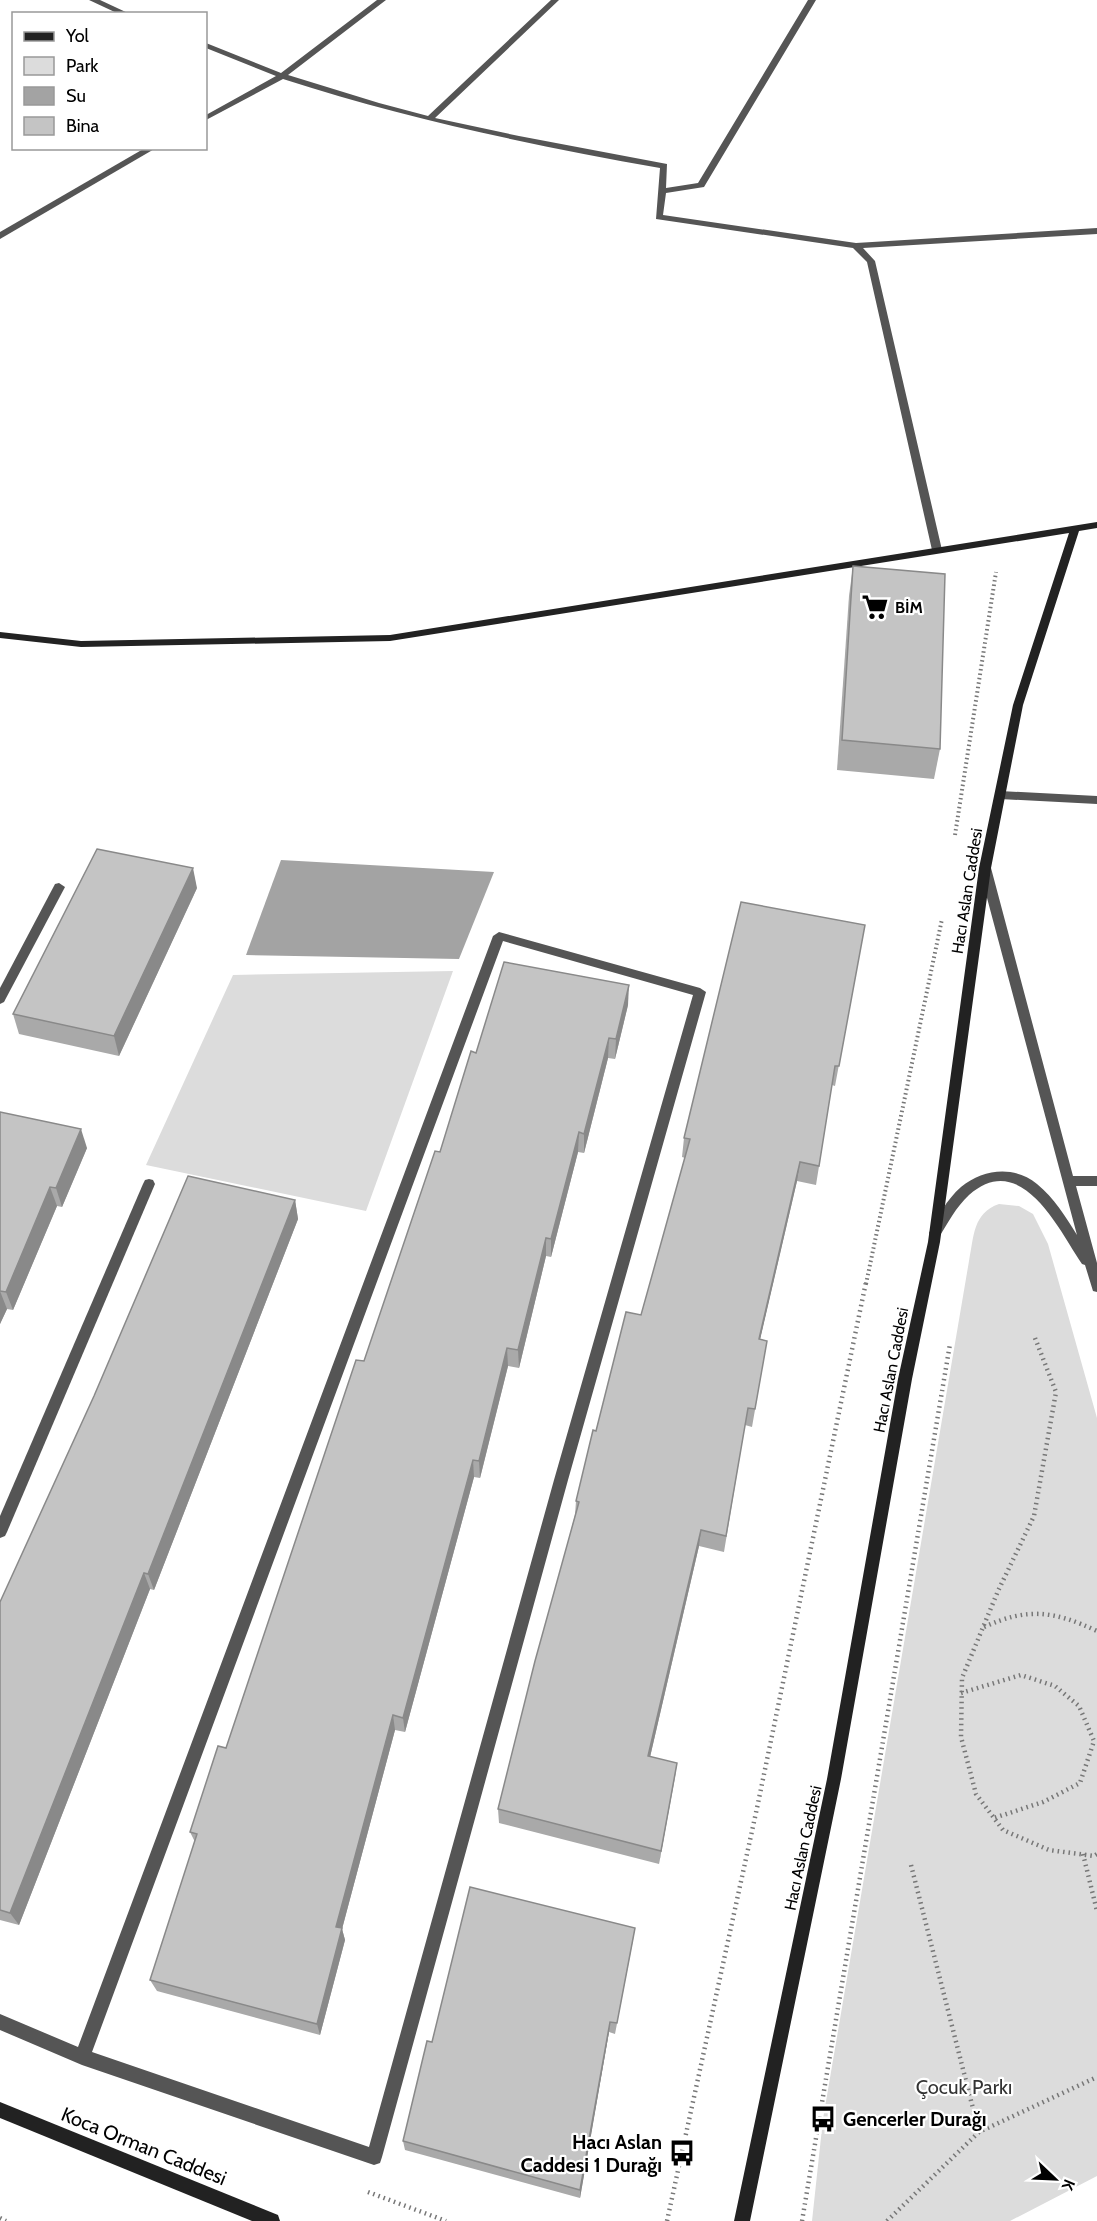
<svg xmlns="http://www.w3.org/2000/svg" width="1097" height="2221" viewBox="0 0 1097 2221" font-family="Cabin,sans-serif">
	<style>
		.green { fill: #dcdcdc }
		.water { fill: #a3a3a3 }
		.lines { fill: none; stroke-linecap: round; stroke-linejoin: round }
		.path-far1 { stroke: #777; stroke-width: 4; stroke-dasharray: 1.5 3; stroke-linecap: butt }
		.path { stroke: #777; stroke-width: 4.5; stroke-dasharray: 1.5 4; stroke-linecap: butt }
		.street { fill: #555; fill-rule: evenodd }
		.secondary { fill: #222; fill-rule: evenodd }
		.wall { fill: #a9a9a9 }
		.shaded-wall { fill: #898989 }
		.building { fill: #c4c4c4; stroke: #898989; stroke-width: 1.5 }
		.labels { text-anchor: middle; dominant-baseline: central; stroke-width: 4.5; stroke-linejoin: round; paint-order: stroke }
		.poi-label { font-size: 16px; font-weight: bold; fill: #000; stroke: #fff; text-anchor: start }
		.street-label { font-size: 16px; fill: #000; stroke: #fff }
		.near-park-label { font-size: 20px; fill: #333; stroke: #fff }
		.near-poi-label { font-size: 20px; font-weight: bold; fill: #000; stroke: #fff; text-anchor: start }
		.near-street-label { font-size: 20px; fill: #000; stroke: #fff }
	</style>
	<rect width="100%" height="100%" fill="#fff"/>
	<g class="green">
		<path d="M 453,971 L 366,1211 L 146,1165 L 233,975 Z"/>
		<path d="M 999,1204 L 1019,1206 L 1033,1214 L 1048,1244 L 1097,1418 L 1097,2176 L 1010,2221 L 812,2221 L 823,2119 L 969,1261 C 974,1236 973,1213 999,1204 Z"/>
	</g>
	<path class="water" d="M 281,860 L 494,872 L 459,959 L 246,955 Z"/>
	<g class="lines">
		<g class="path-far1">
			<path d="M 955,835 L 996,572"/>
			<path d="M 866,1284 L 942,919"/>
		</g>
		<g class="path">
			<path d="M 1035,1338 L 1056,1392 L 1034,1516 L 998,1591 L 962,1678 L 961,1737 L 976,1794 L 1003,1830 L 1049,1850 L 1094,1856 L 1097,1854"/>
			<path d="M 984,1627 C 1028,1607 1054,1611 1097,1631"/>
			<path d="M 961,1693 L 1021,1675 L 1055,1686 L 1079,1706 L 1094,1741 L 1080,1783 L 1043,1802 L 994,1818"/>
			<path d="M 1083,1854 L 1097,1911"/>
			<path d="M 911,1865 L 979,2132"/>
			<path d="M 368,2192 L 446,2221"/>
			<path d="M 0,2218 L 6,2221"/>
			<path d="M 667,2221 L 757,1808 L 866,1282"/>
			<path d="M 802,2221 L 950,1344"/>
			<path d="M 887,2221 L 979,2132 L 1097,2077"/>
		</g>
		<g class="street">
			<path d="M 89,0 L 100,0 L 130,14 L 119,14 Z"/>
			<path d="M 377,0 L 386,0 L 288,75 L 379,103 L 428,116 L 551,0 L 559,0 L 435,118 L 519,136 L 667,164 L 666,188 L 698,183 L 808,0 L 816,0 L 704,187 L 666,193 L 663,215 L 856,243 L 1097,228 L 1097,234 L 863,248 L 875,261 L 942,550 L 940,552 L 937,553 L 932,550 L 867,262 L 853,248 L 656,219 L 660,168 C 532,145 406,119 283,79 L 206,120 L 206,115 L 276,76 L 206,48 L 206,43 L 281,73 Z"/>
			<path d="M 145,148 L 156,148 L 0,239 L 0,232 Z"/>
			<path d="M 1000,791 L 1097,796 L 1097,804 L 1000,799 L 995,795 Z"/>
			<path d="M 985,864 L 991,868 L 1073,1176 L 1097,1176 L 1097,1186 L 1076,1186 L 1097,1263 L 1097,1292 L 1093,1291 L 1085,1265 L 1082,1264 C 1058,1228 1021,1149 969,1195 C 956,1207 948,1223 939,1237 L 935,1238 L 931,1237 L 929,1233 C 937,1218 947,1199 961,1187 C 983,1169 1014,1165 1037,1184 C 1054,1198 1066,1217 1077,1235 L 979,868 Z"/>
			<path d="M 59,883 L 65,887 L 4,1002 L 0,1004 L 0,988 L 55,884 Z"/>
			<path d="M 499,932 L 700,988 L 706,992 L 568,1480 L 382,2157 L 380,2163 L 374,2165 L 82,2065 L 0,2030 L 0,2014 L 78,2047 L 493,936 ZM 503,941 L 693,995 L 554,1480 L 369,2147 L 92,2052 Z"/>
			<path d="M 149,1179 L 153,1180 L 155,1184 L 7,1532 L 5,1536 L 0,1538 L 0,1516 L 143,1184 L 145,1180 Z"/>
		</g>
		<g class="secondary">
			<path d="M 1097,522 L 1097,528 L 1079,531 L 1023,705 L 991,868 L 940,1242 L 912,1379 L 841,1779 L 750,2221 L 734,2221 L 827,1779 L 898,1379 L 928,1242 L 979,868 L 1013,705 L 1069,533 L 390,641 L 81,647 L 0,638 L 0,632 L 81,641 L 390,635 Z"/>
			<path d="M 0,2102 L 278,2215 L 280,2221 L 252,2221 L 0,2118 Z"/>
		</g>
	</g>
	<g class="wall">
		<path d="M 853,566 L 940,749 L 934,779 L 837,770 L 849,596 Z"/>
		<path d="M 197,888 L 119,1056 L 19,1034 L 13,1014 Z"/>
		<path d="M 865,925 L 835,1086 L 832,1085 L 816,1185 L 797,1181 L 760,1339 L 767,1341 L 752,1427 L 745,1425 L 724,1552 L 699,1546 L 650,1757 L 677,1763 L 659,1864 L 499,1823 L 498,1809 L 575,1515 L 576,1501 L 596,1431 L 641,1315 L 685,1158 L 682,1157 L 684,1138 Z"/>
		<path d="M 628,1005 L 615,1059 L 608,1058 L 584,1153 L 578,1152 L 551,1257 L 546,1256 L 519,1368 L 508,1366 L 480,1478 L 474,1477 L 405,1732 L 395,1730 L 342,1929 L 345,1940 L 320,2035 L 157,1991 L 150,1980 L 195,1842 L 190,1832 L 226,1748 L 364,1361 L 476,1053 Z"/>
		<path d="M 0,1112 L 87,1148 L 62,1207 L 57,1206 L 13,1310 L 7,1309 L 0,1324 Z"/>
		<path d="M 295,1200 L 298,1219 L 154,1590 L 150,1589 L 19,1925 L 0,1920 L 0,1602 Z"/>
		<path d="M 635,1928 L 633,1940 L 615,2034 L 609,2032 L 580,2198 L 405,2150 L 403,2141 L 432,2042 Z"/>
	</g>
	<g class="shaded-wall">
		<path d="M 193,868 L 197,888 L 119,1056 L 114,1036 Z"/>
		<path d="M 629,985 L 628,1005 L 615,1059 L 616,1039 Z"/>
		<path d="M 609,1038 L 608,1058 L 584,1153 L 584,1134 Z"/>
		<path d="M 81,1129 L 87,1148 L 62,1207 L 56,1188 Z"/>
		<path d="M 579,1132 L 578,1152 L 551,1257 L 551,1239 Z"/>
		<path d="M 800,1162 L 797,1181 L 756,1357 L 759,1339 Z"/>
		<path d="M 50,1187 L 57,1206 L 13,1310 L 6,1292 Z"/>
		<path d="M 295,1200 L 298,1219 L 154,1590 L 148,1574 Z"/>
		<path d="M 546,1238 L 546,1256 L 519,1368 L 518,1350 Z"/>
		<path d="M 0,1291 L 7,1309 L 0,1324 Z"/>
		<path d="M 507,1348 L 508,1366 L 480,1478 L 479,1461 Z"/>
		<path d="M 473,1460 L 474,1477 L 405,1732 L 403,1718 Z"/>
		<path d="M 701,1530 L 699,1546 L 647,1770 L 648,1756 Z"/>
		<path d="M 144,1573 L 150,1589 L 19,1925 L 10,1913 Z"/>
		<path d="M 393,1715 L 395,1730 L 342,1929 L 345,1940 L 320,2035 L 317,2024 L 336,1927 Z"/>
		<path d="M 677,1763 L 675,1777 L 659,1864 L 661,1851 Z"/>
		<path d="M 610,2022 L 609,2032 L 580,2198 L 580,2190 Z"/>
	</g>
	<g class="building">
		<path d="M 853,566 L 945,574 L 940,749 L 842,740 Z"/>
		<path d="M 97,849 L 193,868 L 114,1036 L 13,1014 Z"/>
		<path d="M 741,902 L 865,925 L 839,1066 L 835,1066 L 819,1166 L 800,1162 L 759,1339 L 767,1341 L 755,1409 L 748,1408 L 726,1536 L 701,1530 L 648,1756 L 677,1763 L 661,1851 L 498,1809 L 535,1661 L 579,1502 L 576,1501 L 593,1430 L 596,1431 L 626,1312 L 641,1315 L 690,1139 L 684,1138 Z"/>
		<path d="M 504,962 L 629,985 L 616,1039 L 609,1038 L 584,1134 L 579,1132 L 551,1239 L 546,1238 L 518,1350 L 507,1348 L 479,1461 L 473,1460 L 403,1718 L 393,1715 L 336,1927 L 342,1928 L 317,2024 L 150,1980 L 197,1834 L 190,1832 L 218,1746 L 226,1748 L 356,1360 L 364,1361 L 435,1151 L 440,1152 L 471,1051 L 476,1053 Z"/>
		<path d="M 0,1112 L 81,1129 L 56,1188 L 50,1187 L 6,1292 L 0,1291 Z"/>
		<path d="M 188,1176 L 295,1200 L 148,1574 L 144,1573 L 10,1913 L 0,1910 L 0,1602 L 94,1396 Z"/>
		<path d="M 470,1887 L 635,1928 L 617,2023 L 610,2022 L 580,2190 L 403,2141 L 427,2041 L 432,2042 Z"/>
	</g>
	<defs>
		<g id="supermarket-bare" transform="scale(2.07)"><path d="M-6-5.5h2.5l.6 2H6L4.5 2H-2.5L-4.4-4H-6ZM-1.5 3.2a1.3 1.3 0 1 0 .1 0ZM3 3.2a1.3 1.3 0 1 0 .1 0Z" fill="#000" stroke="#fff" stroke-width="2.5" paint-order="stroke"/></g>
		<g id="bus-bare" transform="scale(2.07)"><path d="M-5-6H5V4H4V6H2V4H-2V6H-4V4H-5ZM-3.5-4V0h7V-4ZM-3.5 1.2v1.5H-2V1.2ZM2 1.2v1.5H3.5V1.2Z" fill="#000" stroke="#fff" stroke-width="2.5" paint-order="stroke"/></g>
	</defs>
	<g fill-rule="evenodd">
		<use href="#supermarket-bare" x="875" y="607"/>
		<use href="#bus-bare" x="823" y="2119"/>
		<use href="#bus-bare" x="682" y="2153"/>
	</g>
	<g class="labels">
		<g class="poi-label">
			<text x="895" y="607">BİM</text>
		</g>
		<g class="street-label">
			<text transform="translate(967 891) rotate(-81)">Hacı Aslan Caddesi</text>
			<text transform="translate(891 1370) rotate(-79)">Hacı Aslan Caddesi</text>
			<text transform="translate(803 1848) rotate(-78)">Hacı Aslan Caddesi</text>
		</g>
		<g class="near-park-label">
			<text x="964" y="2087">Çocuk Parkı</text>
		</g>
		<g class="near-poi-label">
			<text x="843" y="2119">Gencerler Durağı</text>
			<text x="662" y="2142" text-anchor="end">Hacı Aslan<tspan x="662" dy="23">Caddesi 1 Durağı</tspan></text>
		</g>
		<g class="near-street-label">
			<text transform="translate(144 2146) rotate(22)">Koca Orman Caddesi</text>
		</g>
	</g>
	<rect x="12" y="12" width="195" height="138" fill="#ffffff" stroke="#999999" stroke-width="1.5"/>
	<rect x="24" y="32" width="30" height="9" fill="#222222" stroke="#999999" stroke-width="1.5"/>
	<text x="66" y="42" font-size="18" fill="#000000">Yol</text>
	<rect x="24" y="57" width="30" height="18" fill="#dcdcdc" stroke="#999999" stroke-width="1.5"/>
	<text x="66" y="72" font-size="18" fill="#000000">Park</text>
	<rect x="24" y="87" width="30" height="18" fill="#a3a3a3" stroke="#999999" stroke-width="1.5"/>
	<text x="66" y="102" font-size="18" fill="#000000">Su</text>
	<rect x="24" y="117" width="30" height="18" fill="#c4c4c4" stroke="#999999" stroke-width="1.5"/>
	<text x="66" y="132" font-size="18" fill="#000000">Bina</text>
	<g transform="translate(1055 2179) rotate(113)" stroke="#ffffff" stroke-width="4.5" paint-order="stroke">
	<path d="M0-4.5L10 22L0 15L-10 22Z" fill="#000000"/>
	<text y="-9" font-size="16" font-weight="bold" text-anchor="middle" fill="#000000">K</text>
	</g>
</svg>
